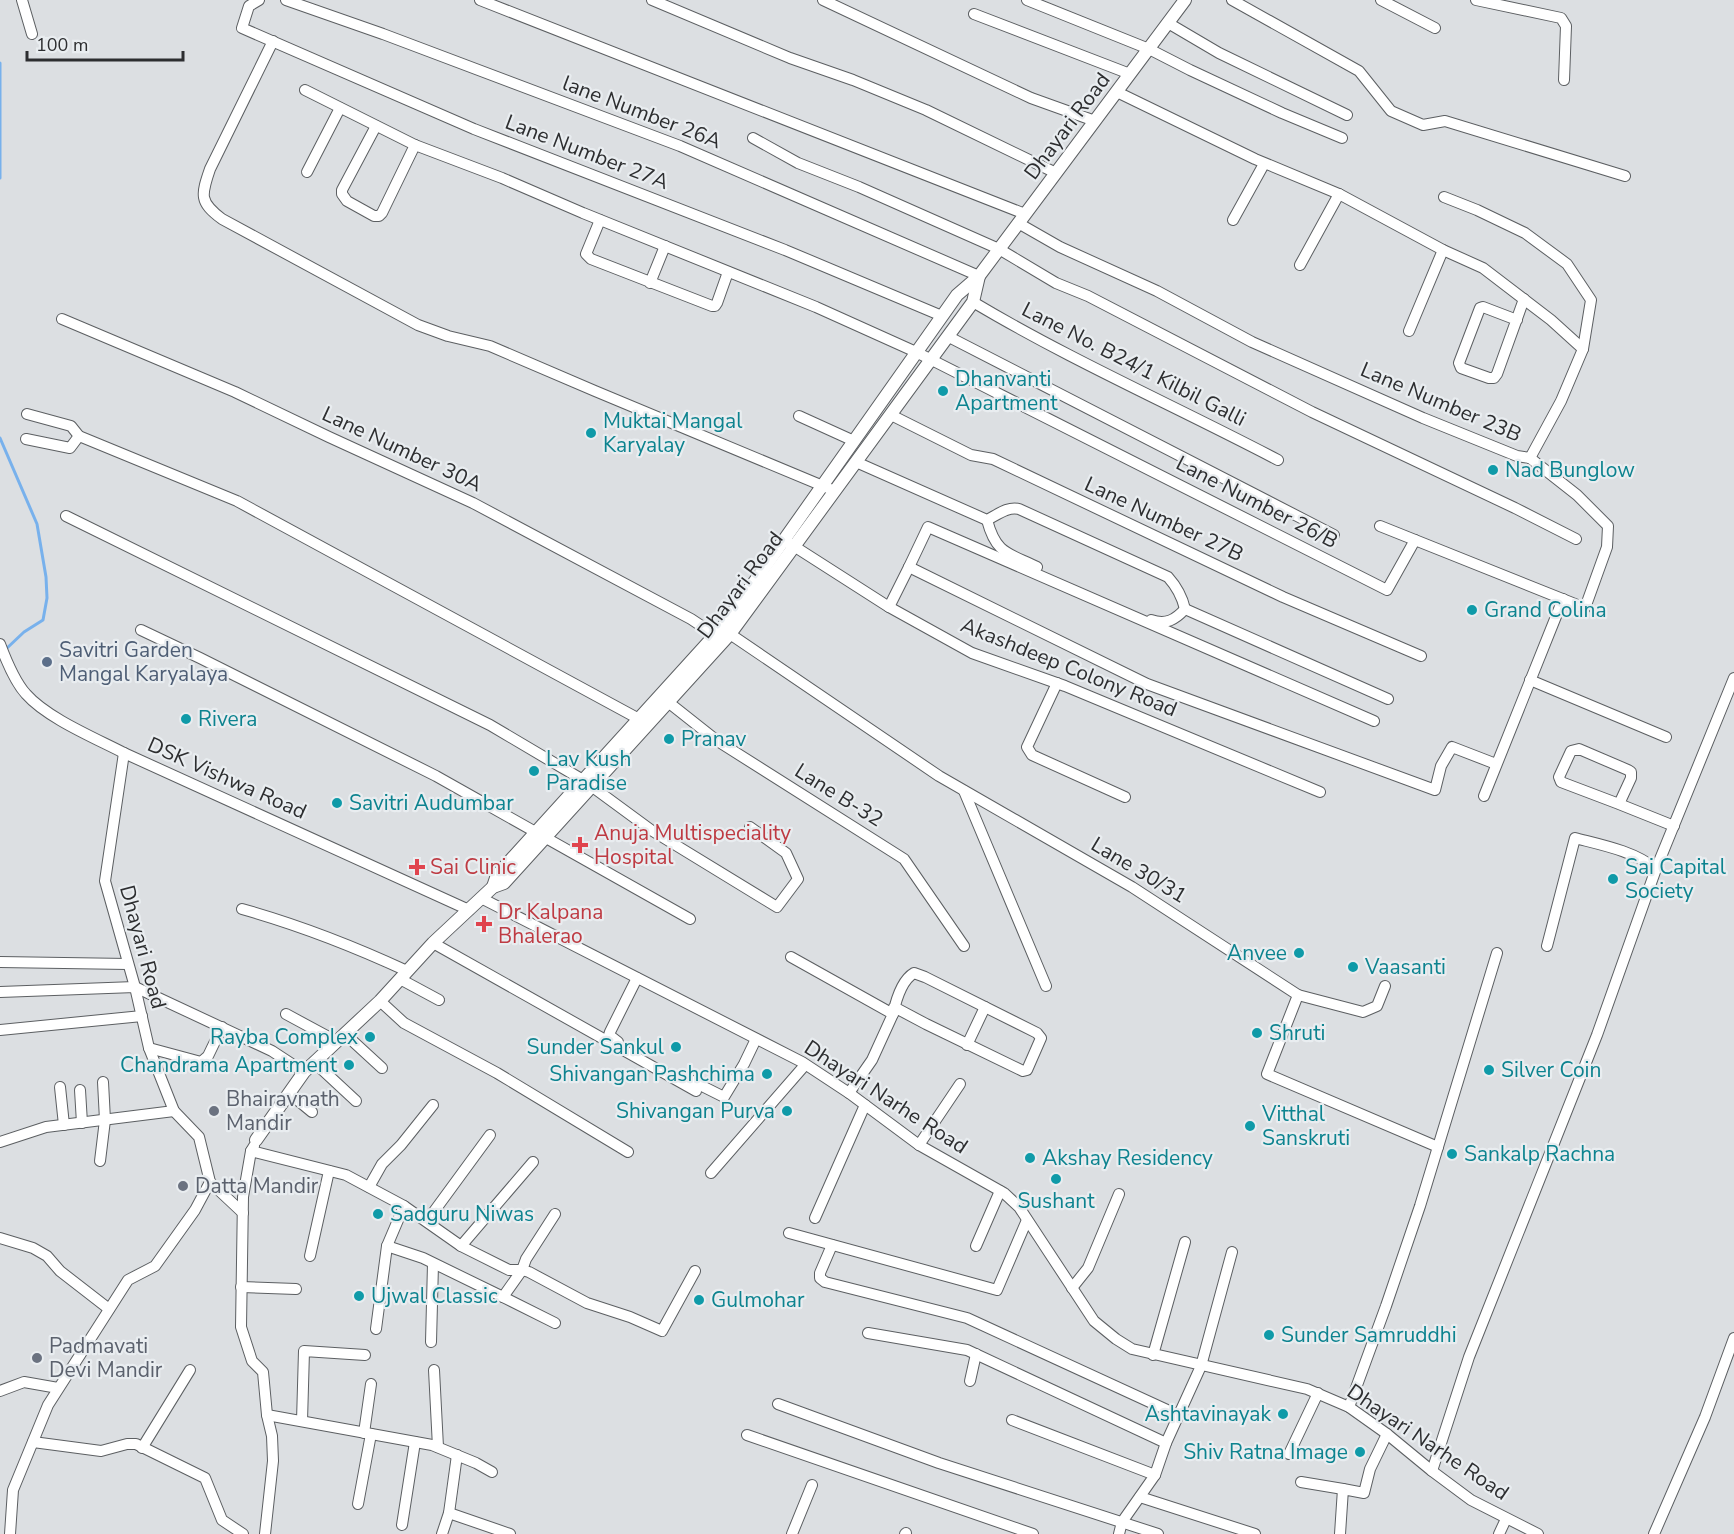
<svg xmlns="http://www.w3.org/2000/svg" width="1734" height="1534" viewBox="0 0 1734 1534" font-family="'Nunito Sans',sans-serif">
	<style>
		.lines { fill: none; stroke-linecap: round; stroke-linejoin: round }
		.stream { stroke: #78b1ec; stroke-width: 3 }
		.minor-casing { stroke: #5c5f62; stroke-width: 12 }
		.major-casing { stroke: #5c5f62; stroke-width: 14 }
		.minor { stroke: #fff; stroke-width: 10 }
		.major { stroke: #fff; stroke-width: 12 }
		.culture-dot { fill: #0f9aa8; stroke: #e9edf0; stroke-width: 2 }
		.service-dot { fill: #5c6f8a; stroke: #e9edf0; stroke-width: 2 }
		.health-dot { fill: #e0444e; stroke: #e9edf0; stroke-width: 2 }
		.worship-dot { fill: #6b7280; stroke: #e9edf0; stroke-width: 2 }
		.labels { text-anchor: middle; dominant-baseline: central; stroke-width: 4.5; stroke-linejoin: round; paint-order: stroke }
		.street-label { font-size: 21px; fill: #2d2e30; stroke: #e9edf0 }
		.culture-label { font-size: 21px; fill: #0d838f; stroke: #e9edf0; text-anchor: start }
		.service-label { font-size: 21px; fill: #4e5e75; stroke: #e9edf0; text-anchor: start }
		.health-label { font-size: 21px; fill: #be3a42; stroke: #e9edf0; text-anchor: start }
		.worship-label { font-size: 21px; fill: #5b616d; stroke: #e9edf0; text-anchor: start }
	</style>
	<rect width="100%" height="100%" fill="#dcdfe2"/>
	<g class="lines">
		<g class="stream">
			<path d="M 0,63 L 0,178"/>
			<path d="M 0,438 L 37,524 L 46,577 L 47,598 L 43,620 L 24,632 L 6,649"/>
		</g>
		<g class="minor-casing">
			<g id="minor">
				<path d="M 22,0 L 32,34"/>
				<path d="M 259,0 L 249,6 L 242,28 L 474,129 L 785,250 L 942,316"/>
				<path d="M 286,0 L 383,34 L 680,146 L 979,276"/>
				<path d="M 480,0 L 1025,214"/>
				<path d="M 652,0 L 790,58 L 853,80 L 926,110 L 1056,173"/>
				<path d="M 823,0 L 1031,98 L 1095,121"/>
				<path d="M 1027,0 L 1149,49 L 1190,70 L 1282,113 L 1342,138"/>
				<path d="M 1232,0 L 1359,71 L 1391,111 L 1423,125 L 1445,121 L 1625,176"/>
				<path d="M 1381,0 L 1435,28"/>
				<path d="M 1476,0 L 1561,18 L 1566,26 L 1564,80"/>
				<path d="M 974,14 L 1130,74"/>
				<path d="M 1168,23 L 1219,53 L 1347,115"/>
				<path d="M 273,41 L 210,169 C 201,195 199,202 222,219 L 418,325 L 448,336 L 490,346 L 595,391 L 835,491"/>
				<path d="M 305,90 L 415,145 L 502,178 L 583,213 L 816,307 L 916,352 L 1387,590 L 1415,540"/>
				<path d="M 1117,92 L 1255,159 L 1339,194 L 1443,250 L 1483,268 L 1551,320 L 1583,349"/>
				<path d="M 376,126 L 342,190 L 342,194 L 347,201 L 374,216 L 379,216 L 382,213 L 415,145"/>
				<path d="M 753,138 L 798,163 L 859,187 L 999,249 L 1056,283 L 1088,296 L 1312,412 L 1515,508 L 1576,539"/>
				<path d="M 307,172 L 340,108"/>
				<path d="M 1444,197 L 1477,210 L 1525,233 L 1567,264 L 1591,300 L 1583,349 L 1561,401 L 1530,458"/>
				<path d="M 600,220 L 586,254 L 591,259 L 712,306 L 715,306 L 717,303 L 728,272"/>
				<path d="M 1233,220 L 1264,164"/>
				<path d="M 1018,223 L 1060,247 L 1157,291 L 1252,342 L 1423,418 L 1517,456 L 1530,458"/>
				<path d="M 1300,265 L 1339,194"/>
				<path d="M 650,283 L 665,246"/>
				<path d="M 973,302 C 1072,361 1177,407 1278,460"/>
				<path d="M 62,319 L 235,392 L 329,437 L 473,503 L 691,619 L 715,635"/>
				<path d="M 1517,320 L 1483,307 L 1480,308 L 1459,363 L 1461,368 L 1489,378 L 1494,378 L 1497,374 L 1524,299"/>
				<path d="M 1409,331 L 1443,250"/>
				<path d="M 949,337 L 1334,535"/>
				<path d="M 27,414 L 71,426 L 79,436 L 237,501 L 639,719"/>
				<path d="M 891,415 L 971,455 L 993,459 L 1283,597 L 1421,656"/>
				<path d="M 799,416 L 854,441"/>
				<path d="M 26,439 L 70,448 L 79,436"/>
				<path d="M 856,462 L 987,520 C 997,515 1008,506 1019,509 L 1168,577 C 1177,587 1182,596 1185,609"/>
				<path d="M 66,516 L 490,725 L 583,780 L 651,830 L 777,907 L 798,879 L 786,853 L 750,827"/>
				<path d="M 987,520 C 996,554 1008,553 1037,567"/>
				<path d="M 1380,526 L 1585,608 L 1607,547 L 1608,526 L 1577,495 L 1530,458"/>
				<path d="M 789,543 L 889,607 L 972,653 L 1065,686 L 1320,792"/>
				<path d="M 889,607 L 909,567"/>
				<path d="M 1185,609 L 1388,699"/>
				<path d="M 1151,620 C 1166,625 1175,620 1185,609"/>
				<path d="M 141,630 L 200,658 L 436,776 L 690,919"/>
				<path d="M 730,634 L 939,776 L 1132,887 L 1298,995 L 1267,1074 L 1438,1147"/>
				<path d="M 0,644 C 6,660 15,682 26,694 C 47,718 95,738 124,753 L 469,910"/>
				<path d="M 1530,680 L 1666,737"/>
				<path d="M 1057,683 L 1027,747 L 1032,755 L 1125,797"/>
				<path d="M 668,702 L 716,740 L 904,859 L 964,946"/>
				<path d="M 1374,721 L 928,527 L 909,567 L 1147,684 L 1435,790 L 1441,766 L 1452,747 L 1496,764"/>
				<path d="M 964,791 L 1046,986"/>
				<path d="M 1484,796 L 1563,599"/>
				<path d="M 1619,804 L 1561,782 L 1559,777 L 1571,751 L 1579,749 L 1628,770 L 1631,772 L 1631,778 L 1619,804 L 1674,826"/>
				<path d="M 481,898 L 802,1062 L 849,1093 L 919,1145 L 1004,1193 L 1019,1207 L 1094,1321 L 1116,1339 L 1132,1349 L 1307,1389 L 1349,1407 L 1387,1434 L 1432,1471 L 1471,1500 L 1538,1534"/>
				<path d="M 242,909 C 299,925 353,946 407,971"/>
				<path d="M 433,943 L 696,1091"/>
				<path d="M 1547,946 L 1575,838 C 1602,845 1634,851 1656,869 L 1734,678"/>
				<path d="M 791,957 L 893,1014 L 872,1060 L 849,1093"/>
				<path d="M 0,962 L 128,964"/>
				<path d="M 400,979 L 439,1000"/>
				<path d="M 0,992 L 135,987 L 272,1051 L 304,1072"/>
				<path d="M 1298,995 L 1363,1012 L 1377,1006 L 1385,986"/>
				<path d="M 380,1001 L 404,1023 L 497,1073 L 628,1152"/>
				<path d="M 286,1014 L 336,1041"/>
				<path d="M 893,1014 C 896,1000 902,980 914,973 L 925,977 L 1037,1033 L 1041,1038 L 1027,1070 L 1023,1071 L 926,1024 L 894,1007"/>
				<path d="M 0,1030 L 142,1016"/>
				<path d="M 345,1034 L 382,1068"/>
				<path d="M 618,1042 L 609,1035 L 610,1032 L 637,978"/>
				<path d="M 967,1045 L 985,1007"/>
				<path d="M 149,1048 L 201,1062 L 208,1056 L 222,1027"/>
				<path d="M 314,1062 L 356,1101"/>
				<path d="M 690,1080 L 724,1097 L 744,1064 L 756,1039"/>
				<path d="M 60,1087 L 64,1125"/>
				<path d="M 80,1090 L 82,1123"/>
				<path d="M 289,1093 L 312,1112"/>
				<path d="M 0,1142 L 46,1127 L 174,1111"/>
				<path d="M 919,1145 L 960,1084"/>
				<path d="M 254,1146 L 251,1151 L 243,1197 L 241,1327 L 252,1361 L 263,1372 L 267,1415 L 272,1436 L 273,1461 L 265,1534"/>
				<path d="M 251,1151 L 346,1175 L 404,1206 L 461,1246 L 509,1270 L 522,1270 L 529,1272 L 587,1303 L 630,1317 L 662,1331 L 695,1271"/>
				<path d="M 100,1161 L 105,1120 L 103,1082"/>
				<path d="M 711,1173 L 805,1065"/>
				<path d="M 210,1182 L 243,1213"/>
				<path d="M 369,1187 L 382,1164 L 401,1145 L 433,1105"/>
				<path d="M 815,1218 L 865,1105"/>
				<path d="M 427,1221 L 490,1135"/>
				<path d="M 789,1233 L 997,1290 L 1027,1220"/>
				<path d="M 0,1238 L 33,1248 L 47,1256 L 60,1271 L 109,1309"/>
				<path d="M 832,1245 L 820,1273 L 820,1278 L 825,1282 L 967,1318 L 1178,1415"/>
				<path d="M 387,1246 L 404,1206"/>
				<path d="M 461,1246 L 533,1162"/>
				<path d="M 976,1246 L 1000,1191"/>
				<path d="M 310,1256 L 329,1171"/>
				<path d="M 241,1287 L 296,1289"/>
				<path d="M 1072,1288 L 1088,1268 L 1119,1194"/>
				<path d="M 503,1297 L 555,1323"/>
				<path d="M 376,1329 L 387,1246 L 423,1258 L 503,1297 L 522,1270 L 526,1259 L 555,1214"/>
				<path d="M 868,1333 L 967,1350 L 1166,1443"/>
				<path d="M 431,1342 L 433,1264"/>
				<path d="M 1153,1355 L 1185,1242"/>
				<path d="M 434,1370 L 438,1447"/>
				<path d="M 970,1381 L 976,1354"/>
				<path d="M 0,1391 L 24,1382 L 58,1388"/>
				<path d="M 778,1404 L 939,1463 L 1158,1534"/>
				<path d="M 1349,1407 L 1386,1306 L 1420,1206 L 1497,953"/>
				<path d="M 267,1415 L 432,1445 L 476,1463 L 492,1472"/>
				<path d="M 1012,1420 L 1155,1475"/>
				<path d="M 302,1421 L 304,1351 L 365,1355"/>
				<path d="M 364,1433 L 371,1384"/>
				<path d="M 747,1435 L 1033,1534"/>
				<path d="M 33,1442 L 101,1451 L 127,1444 L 136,1444 L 205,1478 L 222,1520 L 243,1534"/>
				<path d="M 142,1448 L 190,1370"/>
				<path d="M 1289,1454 L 1318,1393"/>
				<path d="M 1432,1471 L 1469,1357 L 1597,1035 L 1656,869"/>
				<path d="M 1301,1482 L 1343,1489"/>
				<path d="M 1140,1497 L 1255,1534"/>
				<path d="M 358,1504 L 371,1434"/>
				<path d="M 449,1513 L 457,1455"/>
				<path d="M 402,1525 L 415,1442"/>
				<path d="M 10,1534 L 13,1490 L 48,1405 L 128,1280 L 155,1266 L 195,1210 L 210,1182 L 199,1137 L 174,1111 L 149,1048 L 135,987 L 105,881 L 124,753"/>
				<path d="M 442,1534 L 449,1513 L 510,1534"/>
				<path d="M 792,1534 L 812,1485"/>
				<path d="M 905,1534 L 906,1533"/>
				<path d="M 1119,1534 L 1122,1522 L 1155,1475 L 1166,1443 L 1201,1366 L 1232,1252"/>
				<path d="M 1340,1534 L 1343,1489 L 1364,1493 L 1370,1469 L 1387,1434"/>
				<path d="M 1499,1534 L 1506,1519"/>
				<path d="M 1654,1534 L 1705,1417 L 1734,1338"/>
			</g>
		</g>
		<g class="major-casing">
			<g id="major">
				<path d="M 493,887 L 497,875 L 724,625 L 957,295 L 979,276 L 1185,0"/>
				<path d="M 256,1140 L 304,1072 L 380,1001 L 433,943 L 493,887 L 504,883 L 730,634 L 973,302 L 979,276"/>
			</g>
		</g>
		<use href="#minor" class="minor"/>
		<use href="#major" class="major"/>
	</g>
	<g class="culture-dot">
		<circle cx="943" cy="391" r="6"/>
		<circle cx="591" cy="433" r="6"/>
		<circle cx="1493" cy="470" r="6"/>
		<circle cx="1472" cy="610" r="6"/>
		<circle cx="186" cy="719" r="6"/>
		<circle cx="669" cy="739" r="6"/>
		<circle cx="534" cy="771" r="6"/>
		<circle cx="337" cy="803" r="6"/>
		<circle cx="1613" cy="879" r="6"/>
		<circle cx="1299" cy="953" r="6"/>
		<circle cx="1353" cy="967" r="6"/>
		<circle cx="1257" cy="1033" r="6"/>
		<circle cx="370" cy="1037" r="6"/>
		<circle cx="676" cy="1047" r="6"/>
		<circle cx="349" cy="1065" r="6"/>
		<circle cx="1489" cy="1070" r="6"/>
		<circle cx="767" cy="1074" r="6"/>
		<circle cx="787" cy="1111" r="6"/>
		<circle cx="1250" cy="1126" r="6"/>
		<circle cx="1452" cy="1154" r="6"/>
		<circle cx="1030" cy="1158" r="6"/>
		<circle cx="1056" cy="1179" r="6"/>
		<circle cx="378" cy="1214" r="6"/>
		<circle cx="359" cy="1296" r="6"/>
		<circle cx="699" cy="1300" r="6"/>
		<circle cx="1269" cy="1335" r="6"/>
		<circle cx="1283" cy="1414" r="6"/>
		<circle cx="1360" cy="1452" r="6"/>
	</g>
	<circle class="service-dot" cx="47" cy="662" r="6"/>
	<g class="health-dot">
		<path d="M577 836h6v6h6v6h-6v6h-6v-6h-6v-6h6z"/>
		<path d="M414 858h6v6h6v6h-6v6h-6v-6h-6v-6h6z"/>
		<path d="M481 915h6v6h6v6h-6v6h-6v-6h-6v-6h6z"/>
	</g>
	<g class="worship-dot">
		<circle cx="214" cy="1111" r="6"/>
		<circle cx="183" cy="1186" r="6"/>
		<circle cx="37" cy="1358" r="6"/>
	</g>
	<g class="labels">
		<g class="street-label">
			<text transform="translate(642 112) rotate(21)">lane Number 26A</text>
			<text transform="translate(1067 126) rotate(-53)">Dhayari Road</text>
			<text transform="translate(587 152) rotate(21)">Lane Number 27A</text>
			<text transform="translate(1134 364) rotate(27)">Lane No. B24/1 Kilbil Galli</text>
			<text transform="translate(1441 402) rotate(23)">Lane Number 23B</text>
			<text transform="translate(402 449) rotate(25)">Lane Number 30A</text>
			<text transform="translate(1257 502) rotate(27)">Lane Number 26/B</text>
			<text transform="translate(1164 519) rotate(25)">Lane Number 27B</text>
			<text transform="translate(740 585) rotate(-53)">Dhayari Road</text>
			<text transform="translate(1069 667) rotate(22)">Akashdeep Colony Road</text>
			<text transform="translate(227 778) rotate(24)">DSK Vishwa Road</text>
			<text transform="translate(839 795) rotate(32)">Lane B-32</text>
			<text transform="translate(1139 870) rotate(31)">Lane 30/31</text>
			<text transform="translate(143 947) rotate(75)">Dhayari Road</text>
			<text transform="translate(886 1097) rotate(33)">Dhayari Narhe Road</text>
			<text transform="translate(1428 1442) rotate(34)">Dhayari Narhe Road</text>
		</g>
		<g class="culture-label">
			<text x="955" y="379">Dhanvanti<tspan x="955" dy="24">Apartment</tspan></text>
			<text x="603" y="421">Muktai Mangal<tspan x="603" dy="24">Karyalay</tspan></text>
			<text x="1505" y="470">Nad Bunglow</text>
			<text x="1484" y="610">Grand Colina</text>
			<text x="198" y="719">Rivera</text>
			<text x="681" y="739">Pranav</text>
			<text x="546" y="759">Lav Kush<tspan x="546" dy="24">Paradise</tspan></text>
			<text x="349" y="803">Savitri Audumbar</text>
			<text x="1625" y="867">Sai Capital<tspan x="1625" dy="24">Society</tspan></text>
			<text x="1287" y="953" text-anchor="end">Anvee</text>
			<text x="1365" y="967">Vaasanti</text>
			<text x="1269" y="1033">Shruti</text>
			<text x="358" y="1037" text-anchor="end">Rayba Complex</text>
			<text x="664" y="1047" text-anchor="end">Sunder Sankul</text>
			<text x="337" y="1065" text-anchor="end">Chandrama Apartment</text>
			<text x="1501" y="1070">Silver Coin</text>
			<text x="755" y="1074" text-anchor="end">Shivangan Pashchima</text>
			<text x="775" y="1111" text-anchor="end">Shivangan Purva</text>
			<text x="1262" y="1114">Vitthal<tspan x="1262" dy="24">Sanskruti</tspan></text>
			<text x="1464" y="1154">Sankalp Rachna</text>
			<text x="1042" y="1158">Akshay Residency</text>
			<text x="1056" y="1201" text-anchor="middle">Sushant</text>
			<text x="390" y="1214">Sadguru Niwas</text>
			<text x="371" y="1296">Ujwal Classic</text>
			<text x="711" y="1300">Gulmohar</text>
			<text x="1281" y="1335">Sunder Samruddhi</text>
			<text x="1271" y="1414" text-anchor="end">Ashtavinayak</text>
			<text x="1348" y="1452" text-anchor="end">Shiv Ratna Image</text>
		</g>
		<g class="service-label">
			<text x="59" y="650">Savitri Garden<tspan x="59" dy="24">Mangal Karyalaya</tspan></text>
		</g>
		<g class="health-label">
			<text x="594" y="833">Anuja Multispeciality<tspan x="594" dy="24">Hospital</tspan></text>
			<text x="430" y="867">Sai Clinic</text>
			<text x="498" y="912">Dr Kalpana<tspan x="498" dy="24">Bhalerao</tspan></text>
		</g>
		<g class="worship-label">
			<text x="226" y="1099">Bhairavnath<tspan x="226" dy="24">Mandir</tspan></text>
			<text x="195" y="1186">Datta Mandir</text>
			<text x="49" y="1346">Padmavati<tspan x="49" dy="24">Devi Mandir</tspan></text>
		</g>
	</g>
	<path d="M27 51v9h156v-9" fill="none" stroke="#2d2e30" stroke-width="3"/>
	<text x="36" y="51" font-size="18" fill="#2d2e30" stroke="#e9edf0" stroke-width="4.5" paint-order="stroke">100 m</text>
</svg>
